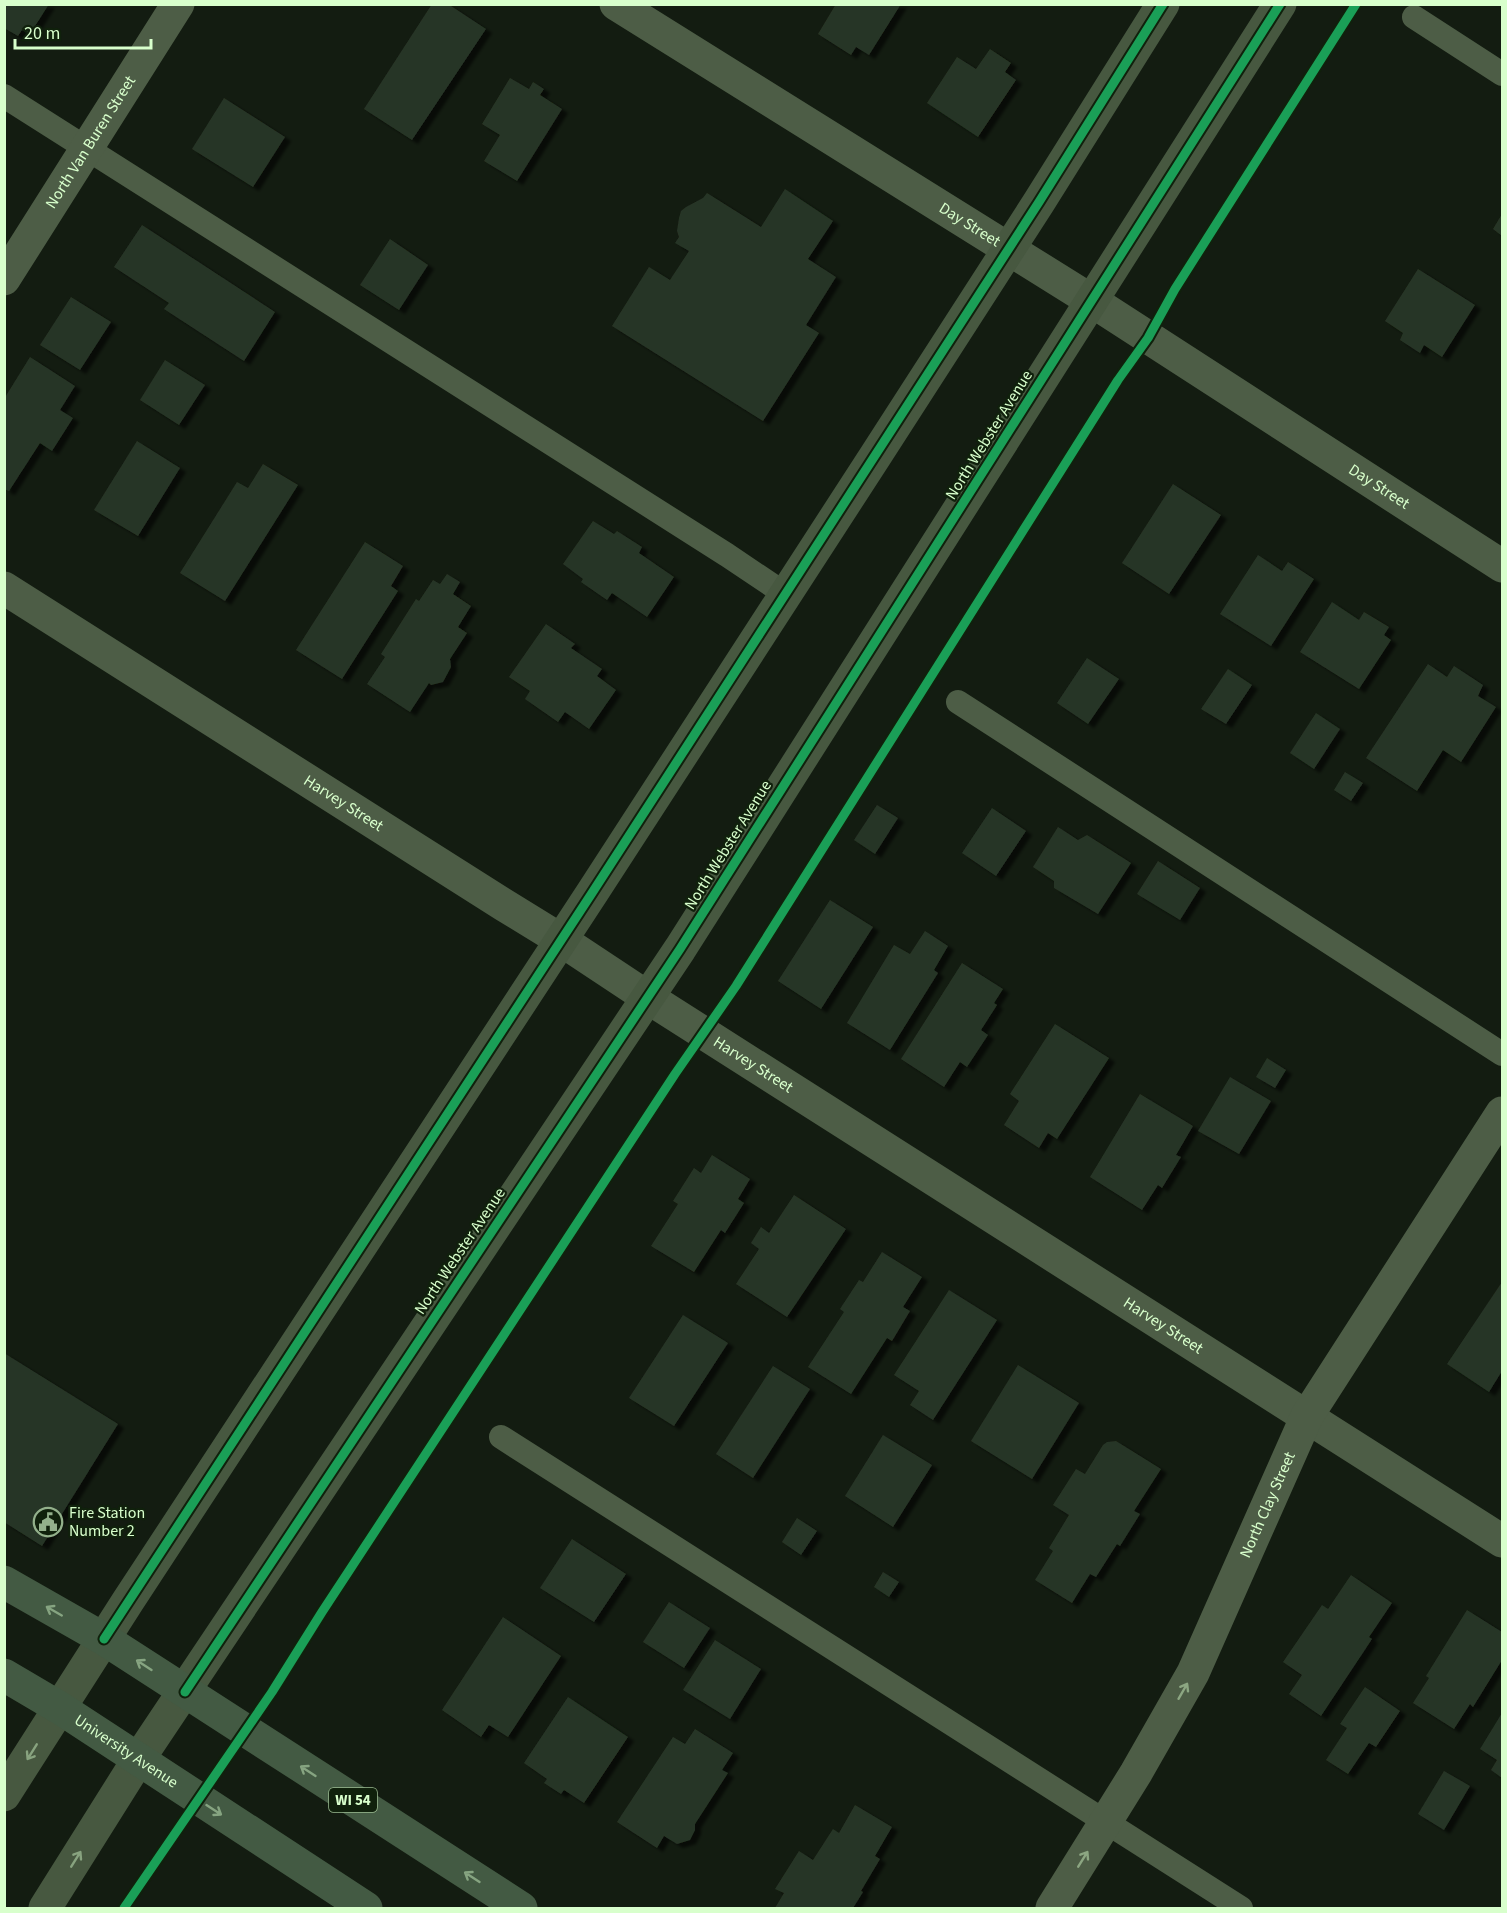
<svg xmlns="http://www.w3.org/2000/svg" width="1507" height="1913" viewBox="0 0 1507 1913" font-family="'Source Sans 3',sans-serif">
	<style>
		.building { fill: #283526; filter: url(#shadow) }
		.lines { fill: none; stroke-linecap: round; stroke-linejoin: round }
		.lane { stroke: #4d5d46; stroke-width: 24 }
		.street { stroke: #4d5d46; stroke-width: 33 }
		.secondary { stroke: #475840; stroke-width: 33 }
		.primary { stroke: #435a43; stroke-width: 33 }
		.cycleway-casing { stroke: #10210c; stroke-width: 13 }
		.cycleway { stroke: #1a9f57; stroke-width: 9 }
		.oneway { stroke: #86a481 }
		.oneway2 { stroke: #8ca682 }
		.oneway3 { stroke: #88a37f }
		.labels { text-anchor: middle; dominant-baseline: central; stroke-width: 4.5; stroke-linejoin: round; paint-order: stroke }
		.shield { fill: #10210c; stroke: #9cbc92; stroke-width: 1.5 }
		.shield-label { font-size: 15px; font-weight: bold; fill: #d8ffcc }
		.street-label { font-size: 16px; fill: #d8ffcc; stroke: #10210c }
		.poi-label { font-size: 16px; fill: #d8ffcc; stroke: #10210c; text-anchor: start }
	</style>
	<defs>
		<filter id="shadow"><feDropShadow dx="6" dy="4" stdDeviation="1.5" flood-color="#0009"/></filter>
	</defs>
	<rect width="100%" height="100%" fill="#131c11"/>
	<g class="building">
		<path d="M 4,4 L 49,4 L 30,34 L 22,30 L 18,36 L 4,28 Z"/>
		<path d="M 432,4 L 448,4 L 486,29 L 412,140 L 364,109 Z"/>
		<path d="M 836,4 L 901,4 L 869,55 L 856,47 L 851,55 L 818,34 Z"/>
		<path d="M 990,49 L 1011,63 L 1005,72 L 1016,80 L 978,137 L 927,103 L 957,57 L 976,69 Z"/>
		<path d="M 510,78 L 529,89 L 533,82 L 544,89 L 540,95 L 562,109 L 517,181 L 484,161 L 500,135 L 482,124 Z"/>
		<path d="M 224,98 L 285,137 L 253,187 L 192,149 Z"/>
		<path d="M 785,189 L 833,221 L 808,259 L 836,277 L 806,325 L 819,333 L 763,421 L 612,326 L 649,267 L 670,280 L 689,251 L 675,243 L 679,237 L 677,231 L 679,218 L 681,211 L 686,207 L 703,198 L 707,193 L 761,227 Z"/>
		<path d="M 1502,214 L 1502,236 L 1493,229 Z"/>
		<path d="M 142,225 L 275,312 L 244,361 L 164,309 L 169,303 L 114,267 Z"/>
		<path d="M 390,239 L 428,265 L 399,310 L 360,285 Z"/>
		<path d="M 1418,269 L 1475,305 L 1442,357 L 1424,345 L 1420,353 L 1400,340 L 1403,333 L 1385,321 Z"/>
		<path d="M 71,297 L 111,322 L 80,370 L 40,345 Z"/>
		<path d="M 30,357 L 75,386 L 60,410 L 73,418 L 52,451 L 40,443 L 9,491 L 4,489 L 4,399 Z"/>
		<path d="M 165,360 L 205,385 L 179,425 L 140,400 Z"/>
		<path d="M 137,441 L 180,468 L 138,536 L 94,510 Z"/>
		<path d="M 263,464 L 298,485 L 225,601 L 180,573 L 237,482 L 248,488 Z"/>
		<path d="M 1173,484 L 1221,515 L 1169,594 L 1122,563 Z"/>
		<path d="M 593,521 L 614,534 L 617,531 L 642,547 L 639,553 L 674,577 L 647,617 L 612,593 L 607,600 L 581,582 L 583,579 L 563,564 Z"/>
		<path d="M 365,542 L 403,566 L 391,586 L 398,591 L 342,679 L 296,650 Z"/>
		<path d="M 1258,555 L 1282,571 L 1288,562 L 1314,579 L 1271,646 L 1220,614 Z"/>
		<path d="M 447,574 L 460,582 L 453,594 L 471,606 L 458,627 L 467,633 L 450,659 L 451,667 L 443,682 L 431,685 L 429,683 L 410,712 L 367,684 L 385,657 L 381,654 L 416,599 L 419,601 L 433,580 L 440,584 Z"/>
		<path d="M 1332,602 L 1359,620 L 1364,612 L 1389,627 L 1384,635 L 1391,640 L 1359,689 L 1300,652 Z"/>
		<path d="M 546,624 L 575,644 L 571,648 L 602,669 L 597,676 L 616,690 L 589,729 L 565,712 L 558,722 L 525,699 L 530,691 L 509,677 Z"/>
		<path d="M 1087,658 L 1119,679 L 1088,724 L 1057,703 Z"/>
		<path d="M 1428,664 L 1447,677 L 1454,666 L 1483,685 L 1478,696 L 1496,707 L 1461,762 L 1443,750 L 1417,791 L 1366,758 Z"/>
		<path d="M 1228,669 L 1252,685 L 1226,724 L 1201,709 Z"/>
		<path d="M 1316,713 L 1340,729 L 1314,769 L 1290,753 Z"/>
		<path d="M 1345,772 L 1363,783 L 1351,801 L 1334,790 Z"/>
		<path d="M 877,805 L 898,818 L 875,854 L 854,840 Z"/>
		<path d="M 992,808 L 1026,831 L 996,876 L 962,853 Z"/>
		<path d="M 1058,827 L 1078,840 L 1087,835 L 1131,863 L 1098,914 L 1054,888 L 1054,881 L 1033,867 Z"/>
		<path d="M 1158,861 L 1200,888 L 1180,920 L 1137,894 Z"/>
		<path d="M 830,900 L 873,927 L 821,1009 L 778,981 Z"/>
		<path d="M 925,931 L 948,946 L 934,970 L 938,973 L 890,1050 L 847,1023 L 894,945 L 910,954 Z"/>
		<path d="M 962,963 L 1003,989 L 994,1003 L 997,1005 L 981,1030 L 988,1035 L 967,1067 L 960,1062 L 944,1087 L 901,1059 Z"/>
		<path d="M 1055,1024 L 1109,1058 L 1057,1139 L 1048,1133 L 1039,1148 L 1004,1125 L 1019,1101 L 1010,1094 Z"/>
		<path d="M 1267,1058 L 1286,1070 L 1275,1088 L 1256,1077 Z"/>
		<path d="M 1230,1077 L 1271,1101 L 1239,1154 L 1198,1131 Z"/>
		<path d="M 1140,1094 L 1193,1126 L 1176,1155 L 1181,1157 L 1162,1188 L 1158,1185 L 1142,1210 L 1090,1177 Z"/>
		<path d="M 712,1155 L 750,1179 L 738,1199 L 744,1203 L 725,1233 L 721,1230 L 694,1272 L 651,1246 L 678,1204 L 673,1201 L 694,1168 L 701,1173 Z"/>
		<path d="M 794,1195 L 846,1229 L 787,1317 L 736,1284 L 759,1249 L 751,1243 L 761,1227 L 769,1233 Z"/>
		<path d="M 882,1252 L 922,1277 L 903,1307 L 910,1311 L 892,1341 L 887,1338 L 851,1394 L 808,1367 L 844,1312 L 840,1309 L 859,1280 L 863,1282 Z"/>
		<path d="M 1502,1282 L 1502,1371 L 1489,1392 L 1447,1364 Z"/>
		<path d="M 949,1290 L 997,1320 L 933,1420 L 910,1405 L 919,1391 L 894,1375 Z"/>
		<path d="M 683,1315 L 728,1343 L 674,1426 L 629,1398 Z"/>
		<path d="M 4,1353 L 118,1424 L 42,1546 L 4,1522 Z"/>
		<path d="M 1018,1365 L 1079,1403 L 1032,1479 L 971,1441 Z"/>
		<path d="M 773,1366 L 810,1389 L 753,1478 L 716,1454 Z"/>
		<path d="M 883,1435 L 932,1465 L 893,1527 L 845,1496 Z"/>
		<path d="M 1116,1441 L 1161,1469 L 1134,1511 L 1140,1514 L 1120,1546 L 1117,1544 L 1096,1577 L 1090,1574 L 1072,1603 L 1035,1580 L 1053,1551 L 1049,1548 L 1069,1515 L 1053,1505 L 1076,1469 L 1085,1474 L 1103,1445 L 1107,1442 Z"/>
		<path d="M 797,1518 L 817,1531 L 801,1555 L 782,1542 Z"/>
		<path d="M 572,1539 L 626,1574 L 594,1622 L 540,1588 Z"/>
		<path d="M 883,1572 L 899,1582 L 889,1597 L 874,1587 Z"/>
		<path d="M 1351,1575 L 1392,1603 L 1369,1637 L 1372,1639 L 1321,1716 L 1289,1694 L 1302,1675 L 1283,1662 L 1322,1605 L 1328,1609 Z"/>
		<path d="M 669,1602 L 710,1628 L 684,1668 L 643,1642 Z"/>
		<path d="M 1467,1610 L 1502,1632 L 1502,1660 L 1473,1707 L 1470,1704 L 1454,1729 L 1413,1703 L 1429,1678 L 1426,1676 Z"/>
		<path d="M 503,1617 L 561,1656 L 508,1737 L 489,1725 L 481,1737 L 442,1710 Z"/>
		<path d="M 715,1640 L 761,1669 L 730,1719 L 683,1690 Z"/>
		<path d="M 1365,1687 L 1400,1711 L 1376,1747 L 1369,1743 L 1348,1774 L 1326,1760 L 1347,1728 L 1340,1724 Z"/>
		<path d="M 568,1697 L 628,1737 L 584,1803 L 564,1790 L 561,1794 L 544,1783 L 547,1779 L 524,1763 Z"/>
		<path d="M 1502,1713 L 1502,1778 L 1491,1770 L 1497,1760 L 1480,1749 Z"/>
		<path d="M 695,1729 L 733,1753 L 722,1770 L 728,1773 L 695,1824 L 695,1830 L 690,1840 L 677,1844 L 664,1836 L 657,1848 L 617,1822 L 673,1737 L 685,1744 Z"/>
		<path d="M 1444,1771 L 1470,1786 L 1444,1830 L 1418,1814 Z"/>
		<path d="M 855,1805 L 892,1827 L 875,1856 L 880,1859 L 861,1891 L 863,1892 L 853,1908 L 775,1908 L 784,1893 L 775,1889 L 799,1851 L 813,1860 L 833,1829 L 839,1833 Z"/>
	</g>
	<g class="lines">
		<g class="lane">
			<path d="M 1414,17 L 1502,74"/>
			<path d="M 4,96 L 727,555 L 785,594"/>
			<path d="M 958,702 L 1502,1054"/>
			<path d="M 501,1437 L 1241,1908"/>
		</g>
		<g class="street">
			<path id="s1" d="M 616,4 L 1092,301 L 1502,566"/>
			<path id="s2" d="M 4,279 L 178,4"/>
			<path id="s3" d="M 4,588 L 504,905 L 561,940 L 647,997 L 1502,1541"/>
			<path id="s4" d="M 1052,1908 L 1136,1773 L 1193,1673 L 1307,1416 L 1502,1113"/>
		</g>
		<g class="secondary">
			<path d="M 4,1795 L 128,1601 L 592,893 L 874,458 L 1039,202 L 1163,4"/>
			<path d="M 45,1908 L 138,1760 L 680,949 L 1280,4"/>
		</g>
		<g class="primary">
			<path d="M 4,1582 L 104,1639 L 521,1908"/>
			<path id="s5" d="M 4,1675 L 60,1708 L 366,1908"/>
		</g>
		<g class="cycleway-casing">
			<g id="cycleway">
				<path d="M 104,1639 L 592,893 L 1039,202 L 1163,4"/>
				<path d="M 185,1692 L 680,949 L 1280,4"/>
				<path d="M 124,1908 L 272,1692 L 322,1612 L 675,1074 L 736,986 L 1118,380 L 1148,338 L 1175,289 L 1356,4"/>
			</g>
		</g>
		<use href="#cycleway" class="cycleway"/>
	</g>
	<defs><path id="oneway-shaft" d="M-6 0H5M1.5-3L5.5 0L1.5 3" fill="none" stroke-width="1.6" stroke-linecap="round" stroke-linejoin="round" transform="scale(1.5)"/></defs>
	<g class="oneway">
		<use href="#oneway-shaft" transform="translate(54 1611) rotate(-150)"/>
		<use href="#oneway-shaft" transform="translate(144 1665) rotate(-147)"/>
		<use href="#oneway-shaft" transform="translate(308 1771) rotate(-147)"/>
		<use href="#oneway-shaft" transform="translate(214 1810) rotate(33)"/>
		<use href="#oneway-shaft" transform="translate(472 1877) rotate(-147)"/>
	</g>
	<g class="oneway2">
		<use href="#oneway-shaft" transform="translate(1183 1691) rotate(-60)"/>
		<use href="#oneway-shaft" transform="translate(1083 1859) rotate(-58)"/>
	</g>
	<g class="oneway3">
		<use href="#oneway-shaft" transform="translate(32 1752) rotate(122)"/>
		<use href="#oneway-shaft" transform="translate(76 1859) rotate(-58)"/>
	</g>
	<defs>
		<g id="civic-ring" transform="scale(1.5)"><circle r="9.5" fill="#10210c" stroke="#93b08b" stroke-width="1.5"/><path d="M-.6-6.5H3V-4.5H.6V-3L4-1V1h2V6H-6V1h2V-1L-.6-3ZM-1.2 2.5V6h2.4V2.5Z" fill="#93b08b"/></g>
	</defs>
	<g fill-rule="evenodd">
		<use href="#civic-ring" x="48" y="1522"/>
	</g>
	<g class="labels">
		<rect class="shield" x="329" y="1788" width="48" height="24" rx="4.5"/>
		<g class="shield-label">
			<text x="353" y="1800">WI 54</text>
		</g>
		<g class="street-label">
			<text stroke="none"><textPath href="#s2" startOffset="162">North Van Buren Street</textPath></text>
			<text stroke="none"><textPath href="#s1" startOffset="417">Day Street</textPath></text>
			<text transform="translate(989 435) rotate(-58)">North Webster Avenue</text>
			<text stroke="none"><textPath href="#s1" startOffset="903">Day Street</textPath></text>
			<text stroke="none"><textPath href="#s3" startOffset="402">Harvey Street</textPath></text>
			<text transform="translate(728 845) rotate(-58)">North Webster Avenue</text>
			<text stroke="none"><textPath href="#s3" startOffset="888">Harvey Street</textPath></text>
			<text transform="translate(460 1251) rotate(-56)">North Webster Avenue</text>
			<text stroke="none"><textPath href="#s3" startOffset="1374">Harvey Street</textPath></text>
			<text stroke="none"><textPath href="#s4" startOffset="458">North Clay Street</textPath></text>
			<text stroke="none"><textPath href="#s5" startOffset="144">University Avenue</textPath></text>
		</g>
		<g class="poi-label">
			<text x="69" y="1513">Fire Station<tspan x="69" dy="18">Number 2</tspan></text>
		</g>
	</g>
	<rect width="1507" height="1913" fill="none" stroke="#d8ffcc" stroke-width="12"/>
	<path d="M15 39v9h136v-9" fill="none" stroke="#d8ffcc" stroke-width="3"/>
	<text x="24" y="39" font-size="18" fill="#d8ffcc" stroke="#10210c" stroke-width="4.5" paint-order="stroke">20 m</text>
</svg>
